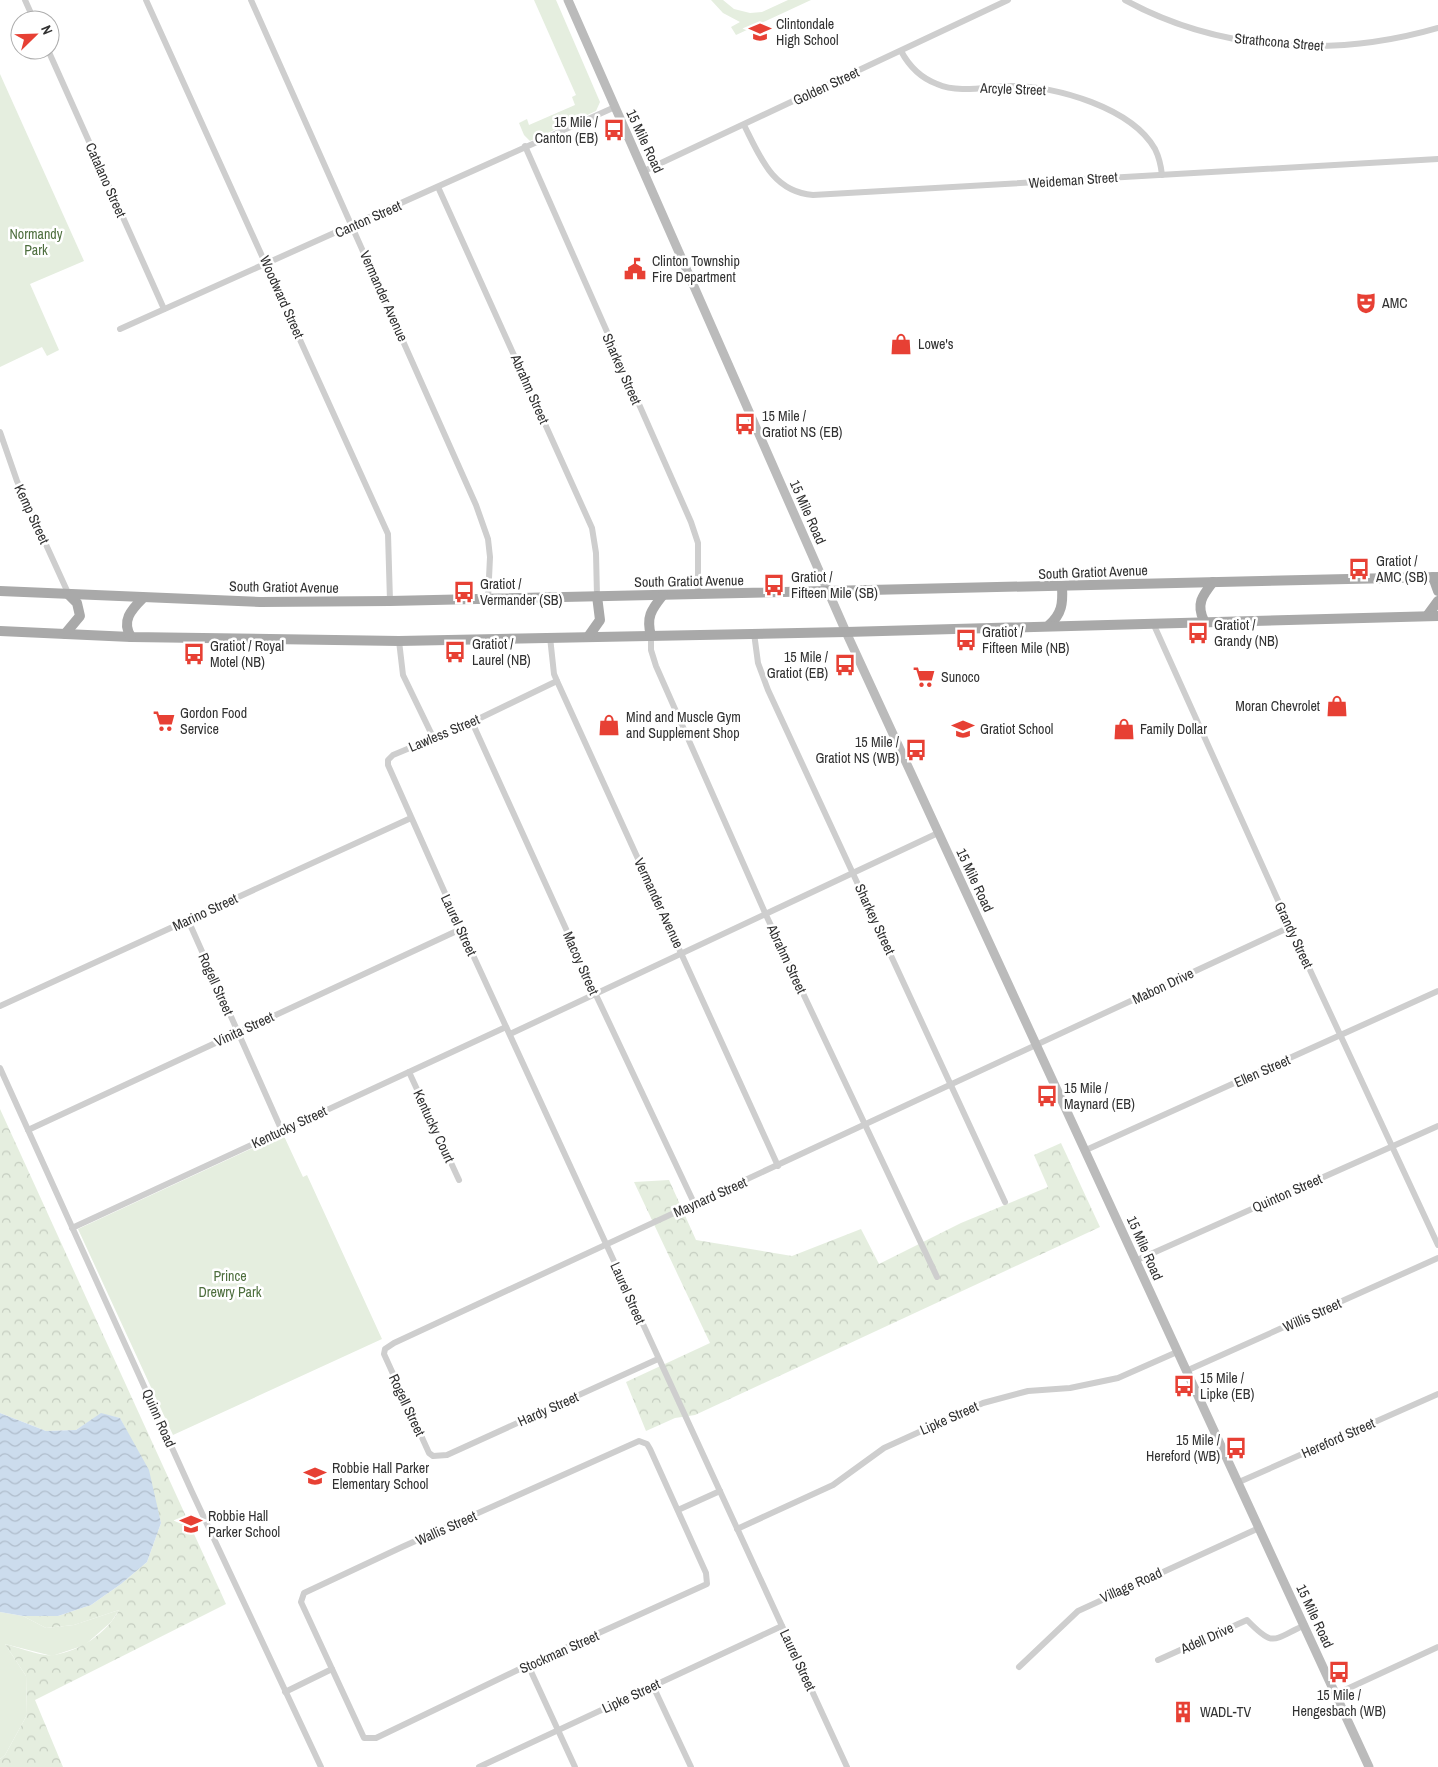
<svg xmlns="http://www.w3.org/2000/svg" width="1438" height="1767" viewBox="0 0 1438 1767" font-family="'Archivo Narrow',sans-serif">
	<style>
		.green { fill: #e5eedf }
		.forest { fill: url(#forest-crowns) }
		.water { fill: url(#water-waves) }
		.lines { fill: none; stroke-linecap: round; stroke-linejoin: round }
		.street { stroke: #cecece; stroke-width: 6 }
		.secondary { stroke: #bbb; stroke-width: 9 }
		.primary { stroke: #a9a9a9; stroke-width: 10 }
		.labels { text-anchor: middle; dominant-baseline: central; stroke-width: 5; stroke-linejoin: round; paint-order: stroke }
		.poi-label { font-size: 14px; fill: #313131; stroke: #fff; text-anchor: start }
		.street-label { font-size: 14px; fill: #313131; stroke: #fff }
		.park-label { font-size: 14px; fill: #4d6e3d; stroke: #fff }
	</style>
	<defs>
		<pattern id="forest-crowns" width="20" height="18" patternUnits="userSpaceOnUse" patternTransform="scale(1.25)"><rect width="20" height="18" fill="#e5eedf"/><path d="M2 6a3 3 0 1 1 6 0M12 15a3 3 0 1 1 6 0" fill="none" stroke="#c5cdc0"/></pattern>
		<pattern id="water-waves" width="16" height="10" patternUnits="userSpaceOnUse" patternTransform="scale(1.25)"><rect width="16" height="10" fill="#ccdced"/><path d="M0 5q4-4 8 0t8 0" fill="none" stroke="#b0bdcc"/></pattern>
	</defs>
	<rect width="100%" height="100%" fill="#fff"/>
	<g class="green">
		<path d="M 534,0 L 556,0 L 600,102 L 596,111 L 530,141 L 524,135 L 519,123 L 527,119 L 529,125 L 575,105 L 572,97 L 576,95 Z"/>
		<path d="M 711,0 L 723,0 L 734,9 L 750,13 L 762,12 L 788,0 L 811,0 L 736,35 L 731,27 L 740,22 L 723,13 Z"/>
		<path d="M 0,74 L 84,261 L 30,284 L 59,350 L 47,356 L 42,347 L 0,367 Z"/>
		<path d="M 283,1134 L 303,1177 L 307,1175 L 382,1339 L 173,1435 L 78,1229 Z"/>
		<path d="M 119,1610 L 111,1622 L 85,1645 L 52,1656 L 5,1644 L 26,1676 L 27,1715 L 5,1755 L 0,1759 L 0,1612 L 23,1616 L 46,1628 L 74,1625 Z"/>
	</g>
	<g class="forest">
		<path d="M 0,1109 L 226,1604 L 35,1700 L 63,1767 L 0,1767 L 0,1759 L 5,1755 L 27,1715 L 26,1676 L 5,1644 C 17,1647 43,1657 54,1655 C 80,1651 107,1633 119,1610 L 74,1625 L 46,1628 L 23,1616 L 58,1616 L 91,1605 L 121,1584 L 147,1562 L 161,1523 L 156,1505 L 132,1442 L 120,1418 L 101,1414 L 76,1430 L 46,1431 L 0,1413 Z"/>
		<path d="M 1061,1143 L 1100,1227 L 695,1415 L 675,1418 L 646,1431 L 626,1382 L 710,1343 L 634,1182 L 669,1180 L 696,1240 L 792,1256 L 861,1229 L 879,1264 L 961,1223 L 1048,1187 L 1034,1155 Z"/>
	</g>
	<path class="water" d="M 0,1413 L 46,1431 L 76,1430 L 101,1413 L 120,1418 L 149,1470 L 161,1523 L 147,1562 L 121,1584 L 91,1605 L 58,1616 L 23,1616 L 0,1612 Z"/>
	<g class="lines">
		<g class="street">
			<path d="M 25,0 L 34,20"/>
			<path d="M 146,0 L 388,534 L 390,601"/>
			<path d="M 251,0 L 476,505 L 488,539 L 490,557 L 488,599"/>
			<path d="M 1125,0 C 1220,52 1335,58 1438,28"/>
			<path d="M 48,50 L 164,309"/>
			<path d="M 901,51 C 909,66 921,78 937,84 C 959,94 989,86 1013,86 C 1056,86 1132,108 1155,149 C 1159,157 1161,166 1162,175"/>
			<path d="M 744,125 C 760,157 773,192 813,195 L 1438,159"/>
			<path d="M 525,146 L 691,522 L 698,543 L 698,595"/>
			<path d="M 644,171 L 1008,0"/>
			<path d="M 438,187 L 592,528 L 596,553 L 597,596"/>
			<path d="M 120,329 L 615,107"/>
			<path d="M 0,432 L 17,481 L 69,595"/>
			<path d="M 1153,623 L 1290,927 L 1438,1245"/>
			<path d="M 754,633 L 758,663 L 768,690 L 1005,1202"/>
			<path d="M 651,636 L 651,650 L 656,666 L 766,915 L 937,1277"/>
			<path d="M 550,637 L 554,674 L 557,681 L 778,1166"/>
			<path d="M 399,641 L 403,675 L 433,737"/>
			<path d="M 557,681 L 472,722 L 393,755 L 388,760 L 388,765 L 461,929 L 847,1767"/>
			<path d="M 472,722 L 596,995 L 694,1203"/>
			<path d="M 188,920 L 282,1131"/>
			<path d="M 0,1006 L 411,818"/>
			<path d="M 510,1034 L 938,833"/>
			<path d="M 0,1068 L 192,1492 L 321,1767"/>
			<path d="M 409,1072 L 459,1180"/>
			<path d="M 28,1130 L 461,929"/>
			<path d="M 1086,1150 L 1438,991"/>
			<path d="M 72,1228 L 506,1027"/>
			<path d="M 1135,1261 L 1438,1126"/>
			<path d="M 658,1359 L 447,1455 L 433,1456 L 429,1453 L 384,1354 L 385,1349 L 394,1343 L 1290,927"/>
			<path d="M 1186,1371 L 1438,1258"/>
			<path d="M 639,1441 L 647,1444 L 650,1449 L 706,1573 L 707,1584 L 528,1665 L 376,1738 L 364,1738 L 301,1602 L 304,1593 L 402,1547 Z"/>
			<path d="M 1239,1482 L 1438,1394"/>
			<path d="M 678,1510 L 720,1491"/>
			<path d="M 737,1529 L 833,1485 L 884,1448 L 983,1403 L 1028,1391 L 1070,1388 L 1118,1378 L 1177,1352"/>
			<path d="M 1158,1660 L 1247,1620 C 1274,1648 1272,1640 1305,1625"/>
			<path d="M 528,1665 L 575,1767"/>
			<path d="M 1019,1667 L 1078,1611 L 1259,1528"/>
			<path d="M 653,1686 L 691,1767"/>
			<path d="M 285,1692 L 332,1669"/>
			<path d="M 1336,1694 L 1438,1647"/>
			<path d="M 479,1767 L 782,1626"/>
		</g>
		<path class="secondary" d="M 568,0 L 846,632 L 1369,1767"/>
		<g class="primary">
			<path d="M 1433,577 L 1438,591"/>
			<path d="M 0,591 L 260,602 L 390,601 L 1438,577"/>
			<path d="M 1427,616 L 1438,601"/>
			<path d="M 1204,621 C 1196,604 1202,596 1213,582"/>
			<path d="M 1049,625 C 1062,614 1063,603 1062,587"/>
			<path d="M 0,631 L 131,637 L 399,641 L 846,632 L 1438,616"/>
			<path d="M 65,634 L 80,616 L 77,603 L 69,595"/>
			<path d="M 651,636 C 646,617 651,610 663,595"/>
			<path d="M 131,637 C 121,621 131,610 143,598"/>
			<path d="M 588,637 L 600,620 L 597,596"/>
		</g>
	</g>
	<defs>
		<g id="school-bare" transform="scale(1.725)"><path d="M0-5L7-2L0 1L-7-2ZM-4 1L0 2.5L4 1V4Q0 6-4 4Z" fill="#e74034" stroke="#fff" stroke-width="2.5" paint-order="stroke"/></g>
		<g id="bus-bare" transform="scale(1.725)"><path d="M-5-6H5V4H4V6H2V4H-2V6H-4V4H-5ZM-3.5-4V0h7V-4ZM-3.5 1.2v1.5H-2V1.2ZM2 1.2v1.5H3.5V1.2Z" fill="#e74034" stroke="#fff" stroke-width="2.5" paint-order="stroke"/></g>
		<g id="civic-bare" transform="scale(1.725)"><path d="M-.6-6.5H3V-4.5H.6V-3L4-1V1h2V6H-6V1h2V-1L-.6-3ZM-1.2 2.5V6h2.4V2.5Z" fill="#e74034" stroke="#fff" stroke-width="2.5" paint-order="stroke"/></g>
		<g id="theatre-bare" transform="scale(1.725)"><path d="M-5-5.5Q0-4 5-5.5V0Q5 5 0 6Q-5 5-5 0ZM-3.3-2.5H-1v1.5H-3.3ZM1-2.5H3.3v1.5H1ZM-2.8 1Q0 5.5 2.8 1Z" fill="#e74034" stroke="#fff" stroke-width="2.5" paint-order="stroke"/></g>
		<g id="shop-bare" transform="scale(1.725)"><path d="M-5-2.5h2.3a2.7 3.5 0 0 1 5.4 0H5L5.5 6h-11ZM-1.5-2.5h3a1.5 2.3 0 0 0-3 0Z" fill="#e74034" stroke="#fff" stroke-width="2.5" paint-order="stroke"/></g>
		<g id="supermarket-bare" transform="scale(1.725)"><path d="M-6-5.5h2.5l.6 2H6L4.5 2H-2.5L-4.4-4H-6ZM-1.5 3.2a1.3 1.3 0 1 0 .1 0ZM3 3.2a1.3 1.3 0 1 0 .1 0Z" fill="#e74034" stroke="#fff" stroke-width="2.5" paint-order="stroke"/></g>
		<g id="building-bare" transform="scale(1.725)"><path d="M-4-6H4V6H1V3H-1V6H-4ZM-2.5-4.3h1.7v1.8h-1.7ZM.8-4.3h1.7v1.8H.8ZM-2.5-1h1.7V.8h-1.7ZM.8-1h1.7V.8H.8Z" fill="#e74034" stroke="#fff" stroke-width="2.5" paint-order="stroke"/></g>
	</defs>
	<g fill-rule="evenodd">
		<use href="#school-bare" x="760" y="32"/>
		<use href="#bus-bare" x="614" y="130"/>
		<use href="#civic-bare" x="635" y="269"/>
		<use href="#theatre-bare" x="1366" y="303"/>
		<use href="#shop-bare" x="901" y="344"/>
		<use href="#bus-bare" x="745" y="424"/>
		<use href="#bus-bare" x="1359" y="569"/>
		<use href="#bus-bare" x="774" y="585"/>
		<use href="#bus-bare" x="464" y="592"/>
		<use href="#bus-bare" x="1198" y="633"/>
		<use href="#bus-bare" x="966" y="640"/>
		<use href="#bus-bare" x="455" y="652"/>
		<use href="#bus-bare" x="194" y="654"/>
		<use href="#bus-bare" x="845" y="665"/>
		<use href="#supermarket-bare" x="924" y="677"/>
		<use href="#shop-bare" x="1337" y="706"/>
		<use href="#supermarket-bare" x="164" y="721"/>
		<use href="#shop-bare" x="609" y="725"/>
		<use href="#school-bare" x="963" y="729"/>
		<use href="#shop-bare" x="1124" y="729"/>
		<use href="#bus-bare" x="916" y="750"/>
		<use href="#bus-bare" x="1047" y="1096"/>
		<use href="#bus-bare" x="1184" y="1386"/>
		<use href="#bus-bare" x="1236" y="1448"/>
		<use href="#school-bare" x="315" y="1476"/>
		<use href="#school-bare" x="191" y="1524"/>
		<use href="#bus-bare" x="1339" y="1672"/>
		<use href="#building-bare" x="1183" y="1712"/>
	</g>
	<g class="labels">
		<g class="poi-label">
			<text x="776" y="24">Clintondale<tspan x="776" dy="16">High School</tspan></text>
			<text x="598" y="122" text-anchor="end">15 Mile /<tspan x="598" dy="16">Canton (EB)</tspan></text>
			<text x="652" y="261">Clinton Township<tspan x="652" dy="16">Fire Department</tspan></text>
			<text x="1382" y="303">AMC</text>
			<text x="918" y="344">Lowe's</text>
			<text x="762" y="416">15 Mile /<tspan x="762" dy="16">Gratiot NS (EB)</tspan></text>
			<text x="1376" y="561">Gratiot /<tspan x="1376" dy="16">AMC (SB)</tspan></text>
			<text x="791" y="577">Gratiot /<tspan x="791" dy="16">Fifteen Mile (SB)</tspan></text>
			<text x="480" y="584">Gratiot /<tspan x="480" dy="16">Vermander (SB)</tspan></text>
			<text x="1214" y="625">Gratiot /<tspan x="1214" dy="16">Grandy (NB)</tspan></text>
			<text x="982" y="632">Gratiot /<tspan x="982" dy="16">Fifteen Mile (NB)</tspan></text>
			<text x="472" y="644">Gratiot /<tspan x="472" dy="16">Laurel (NB)</tspan></text>
			<text x="210" y="646">Gratiot / Royal<tspan x="210" dy="16">Motel (NB)</tspan></text>
			<text x="828" y="657" text-anchor="end">15 Mile /<tspan x="828" dy="16">Gratiot (EB)</tspan></text>
			<text x="941" y="677">Sunoco</text>
			<text x="1320" y="706" text-anchor="end">Moran Chevrolet</text>
			<text x="180" y="713">Gordon Food<tspan x="180" dy="16">Service</tspan></text>
			<text x="626" y="717">Mind and Muscle Gym<tspan x="626" dy="16">and Supplement Shop</tspan></text>
			<text x="980" y="729">Gratiot School</text>
			<text x="1140" y="729">Family Dollar</text>
			<text x="899" y="742" text-anchor="end">15 Mile /<tspan x="899" dy="16">Gratiot NS (WB)</tspan></text>
			<text x="1064" y="1088">15 Mile /<tspan x="1064" dy="16">Maynard (EB)</tspan></text>
			<text x="1200" y="1378">15 Mile /<tspan x="1200" dy="16">Lipke (EB)</tspan></text>
			<text x="1220" y="1440" text-anchor="end">15 Mile /<tspan x="1220" dy="16">Hereford (WB)</tspan></text>
			<text x="332" y="1468">Robbie Hall Parker<tspan x="332" dy="16">Elementary School</tspan></text>
			<text x="208" y="1516">Robbie Hall<tspan x="208" dy="16">Parker School</tspan></text>
			<text x="1339" y="1695" text-anchor="middle">15 Mile /<tspan x="1339" dy="16">Hengesbach (WB)</tspan></text>
			<text x="1200" y="1712">WADL-TV</text>
		</g>
		<g class="street-label">
			<text transform="translate(1279 42) rotate(5)">Strathcona Street</text>
			<text transform="translate(826 86) rotate(-25)">Golden Street</text>
			<text transform="translate(1013 89) rotate(2)">Arcyle Street</text>
			<text transform="translate(645 141) rotate(65)">15 Mile Road</text>
			<text transform="translate(106 180) rotate(66)">Catalano Street</text>
			<text transform="translate(1073 180) rotate(-4)">Weideman Street</text>
			<text transform="translate(368 219) rotate(-24)">Canton Street</text>
			<text transform="translate(384 296) rotate(66)">Vermander Avenue</text>
			<text transform="translate(282 297) rotate(66)">Woodward Street</text>
			<text transform="translate(622 369) rotate(66)">Sharkey Street</text>
			<text transform="translate(530 389) rotate(66)">Abrahm Street</text>
			<text transform="translate(808 512) rotate(66)">15 Mile Road</text>
			<text transform="translate(32 514) rotate(65)">Kemp Street</text>
			<text transform="translate(1093 572) rotate(-2)">South Gratiot Avenue</text>
			<text transform="translate(689 581) rotate(-1)">South Gratiot Avenue</text>
			<text transform="translate(284 587) rotate(1)">South Gratiot Avenue</text>
			<text transform="translate(444 733) rotate(-23)">Lawless Street</text>
			<text transform="translate(975 880) rotate(65)">15 Mile Road</text>
			<text transform="translate(659 903) rotate(65)">Vermander Avenue</text>
			<text transform="translate(205 912) rotate(-25)">Marino Street</text>
			<text transform="translate(875 919) rotate(65)">Sharkey Street</text>
			<text transform="translate(459 925) rotate(65)">Laurel Street</text>
			<text transform="translate(1294 935) rotate(65)">Grandy Street</text>
			<text transform="translate(787 959) rotate(65)">Abrahm Street</text>
			<text transform="translate(581 963) rotate(66)">Macoy Street</text>
			<text transform="translate(216 984) rotate(66)">Rogell Street</text>
			<text transform="translate(1163 986) rotate(-25)">Mabon Drive</text>
			<text transform="translate(244 1029) rotate(-25)">Vinita Street</text>
			<text transform="translate(1262 1071) rotate(-24)">Ellen Street</text>
			<text transform="translate(434 1126) rotate(65)">Kentucky Court</text>
			<text transform="translate(289 1127) rotate(-25)">Kentucky Street</text>
			<text transform="translate(1287 1193) rotate(-24)">Quinton Street</text>
			<text transform="translate(710 1197) rotate(-24)">Maynard Street</text>
			<text transform="translate(1145 1248) rotate(66)">15 Mile Road</text>
			<text transform="translate(628 1293) rotate(66)">Laurel Street</text>
			<text transform="translate(1312 1315) rotate(-24)">Willis Street</text>
			<text transform="translate(407 1405) rotate(65)">Rogell Street</text>
			<text transform="translate(548 1409) rotate(-24)">Hardy Street</text>
			<text transform="translate(159 1418) rotate(66)">Quinn Road</text>
			<text transform="translate(949 1418) rotate(-24)">Lipke Street</text>
			<text transform="translate(1338 1438) rotate(-24)">Hereford Street</text>
			<text transform="translate(446 1528) rotate(-24)">Wallis Street</text>
			<text transform="translate(1131 1585) rotate(-24)">Village Road</text>
			<text transform="translate(1315 1616) rotate(65)">15 Mile Road</text>
			<text transform="translate(1207 1638) rotate(-24)">Adell Drive</text>
			<text transform="translate(559 1652) rotate(-24)">Stockman Street</text>
			<text transform="translate(798 1660) rotate(65)">Laurel Street</text>
			<text transform="translate(631 1696) rotate(-25)">Lipke Street</text>
		</g>
		<g class="park-label">
			<text x="36" y="234">Normandy<tspan x="36" dy="16">Park</tspan></text>
			<text x="230" y="1276">Prince<tspan x="230" dy="16">Drewry Park</tspan></text>
		</g>
	</g>
	<g transform="translate(35 35) rotate(67)"><circle r="24" fill="#ffffff" stroke="#adadad"/>
	<path d="M0-4L9 19L0 12L-9 19Z" fill="#e74034"/>
	<text y="-8" font-size="14" font-weight="bold" text-anchor="middle" fill="#313131">N</text>
	</g>
</svg>
